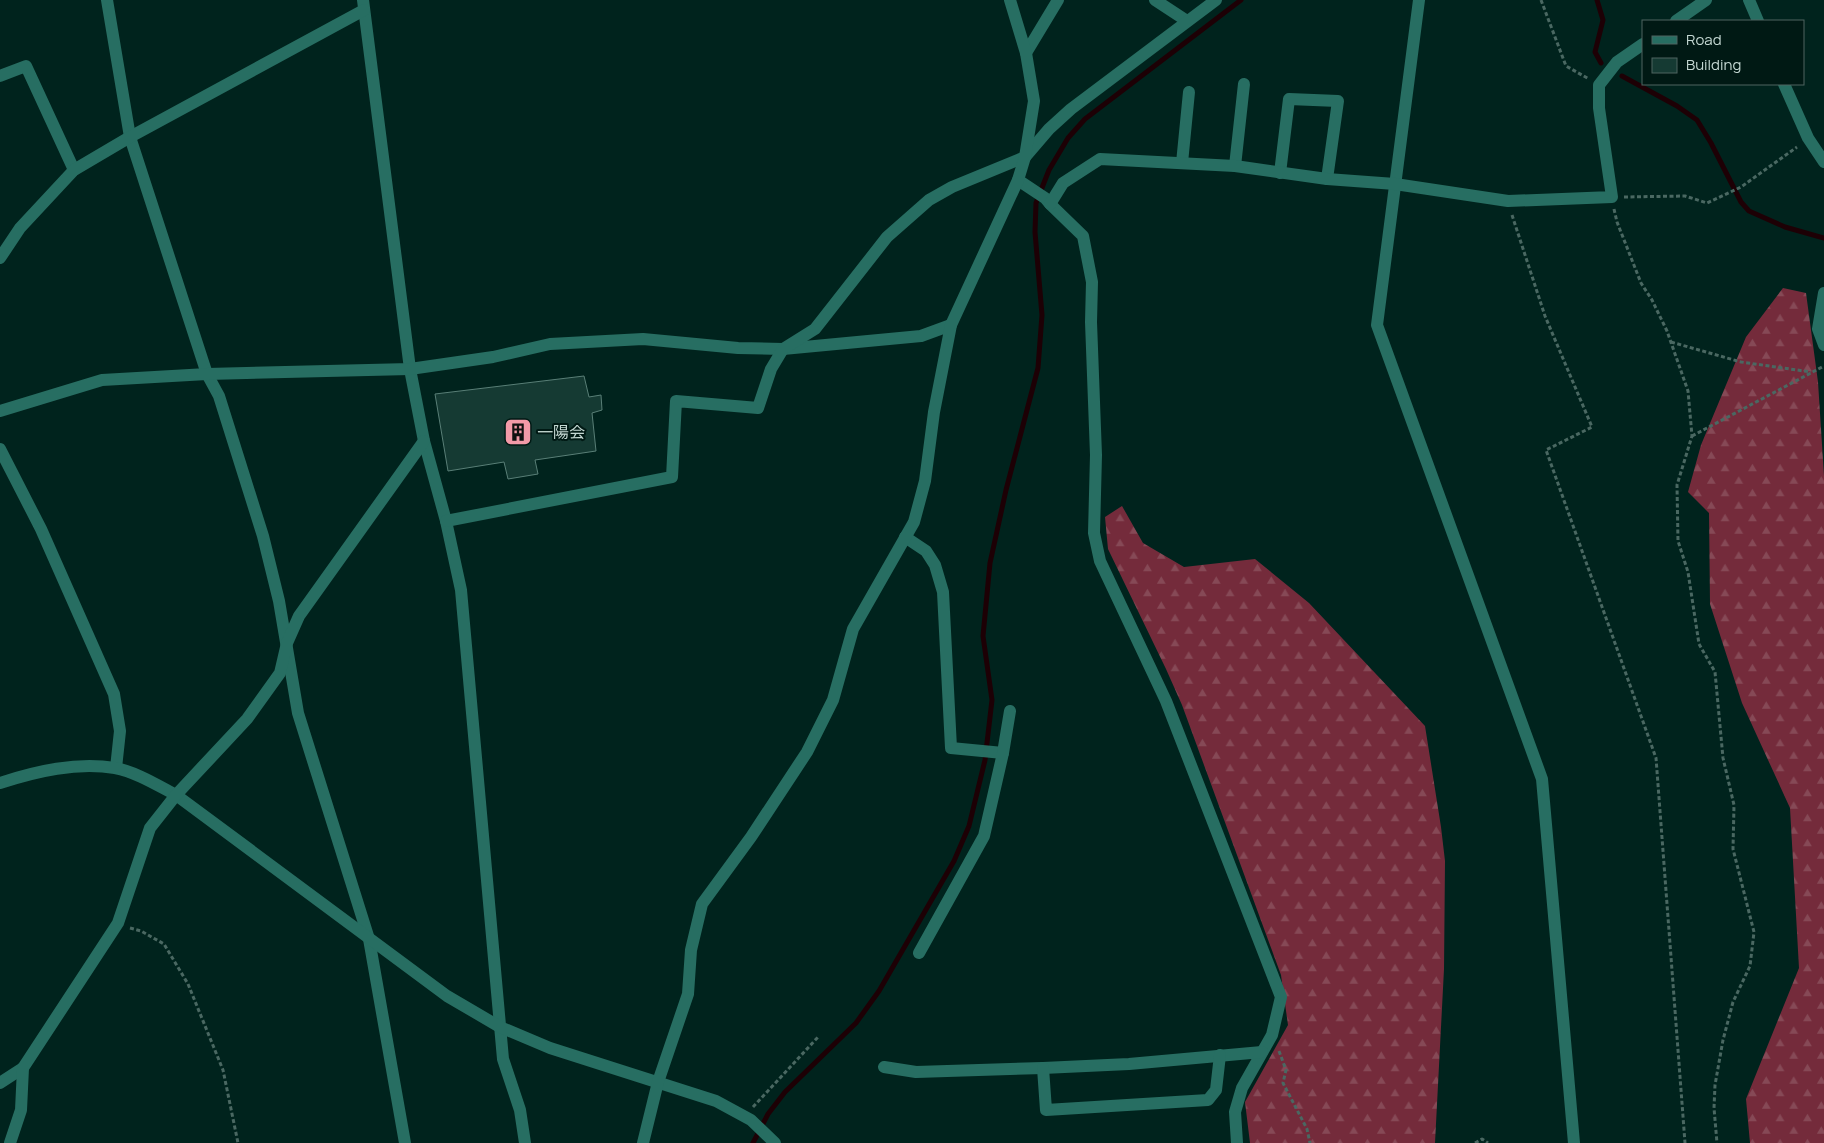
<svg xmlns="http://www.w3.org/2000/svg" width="1824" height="1143" viewBox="0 0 1824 1143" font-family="Manrope,'Noto Sans JP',sans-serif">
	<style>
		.forest { fill: url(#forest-firs) }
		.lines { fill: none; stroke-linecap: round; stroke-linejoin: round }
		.stream { stroke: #1d0005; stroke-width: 5 }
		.building { fill: #153a33; stroke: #597f77 }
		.path { stroke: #4a6862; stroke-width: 3; stroke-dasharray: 4 2.5; stroke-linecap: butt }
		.minor { stroke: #276e62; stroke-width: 12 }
		.labels { text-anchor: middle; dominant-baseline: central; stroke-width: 4; stroke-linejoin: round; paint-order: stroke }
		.poi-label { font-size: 16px; fill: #c4d8d3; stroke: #001914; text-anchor: start }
	</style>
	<defs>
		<pattern id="forest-firs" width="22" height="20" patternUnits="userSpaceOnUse" patternTransform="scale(1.25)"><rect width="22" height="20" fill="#742b3b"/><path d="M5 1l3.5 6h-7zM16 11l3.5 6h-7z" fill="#864956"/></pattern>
	</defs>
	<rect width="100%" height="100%" fill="#00231d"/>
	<g class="forest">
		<path d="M 1783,288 L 1806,293 L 1818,382 L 1824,476 L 1824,1143 L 1750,1143 L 1746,1099 L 1799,968 L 1790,808 L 1742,703 L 1710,604 L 1709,513 L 1688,492 L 1701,445 L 1746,337 Z"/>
		<path d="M 1122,506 L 1143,543 L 1184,567 L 1255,559 L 1309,603 L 1425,726 L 1441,827 L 1445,861 L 1444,969 L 1435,1143 L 1250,1143 L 1245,1102 L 1288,1025 L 1281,975 L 1182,705 L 1166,669 L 1108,549 L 1105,517 Z"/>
	</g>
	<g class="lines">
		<g class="stream">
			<path d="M 1597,0 L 1603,20 L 1595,52 L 1601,63"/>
			<path d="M 1622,76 L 1677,106 L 1697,120 L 1711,143 L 1741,202 L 1749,211 L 1785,227 L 1824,238"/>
			<path d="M 753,1143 L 768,1114 L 785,1092 L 856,1023 L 879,991 L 954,861 L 969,826 L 985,760 L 992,700 L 983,636 L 990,563 L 1006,490 L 1038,368 L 1042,315 L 1035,232 L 1036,203 L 1049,170 L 1068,138 L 1085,119 L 1241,0"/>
		</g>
	</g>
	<path class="building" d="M 584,376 L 589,397 L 601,395 L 602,410 L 592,413 L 596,451 L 535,460 L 538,474 L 508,479 L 504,462 L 448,471 L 435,394 Z"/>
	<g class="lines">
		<g class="path">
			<path d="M 1541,0 L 1566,66 L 1589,79"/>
			<path d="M 1624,197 L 1685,196 L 1707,203 L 1741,187 L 1797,147"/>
			<path d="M 1614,209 L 1617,222 L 1641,283 L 1652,300 L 1667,331 L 1688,391 L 1692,436 L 1677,485 L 1678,541 L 1688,572 L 1699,644 L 1715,672 L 1723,758 L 1734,805 L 1733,849 L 1754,932 L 1750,966 L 1733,1002 L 1723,1040 L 1715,1085 L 1714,1108 L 1717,1143"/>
			<path d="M 1512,215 L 1545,316 L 1592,427 L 1546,450 L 1656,758 L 1685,1143"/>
			<path d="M 1671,342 L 1741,362 L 1811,372"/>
			<path d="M 1692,436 L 1824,366"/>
			<path d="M 130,928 L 141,931 L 164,944 L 188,984 L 223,1070 L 238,1143"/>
			<path d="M 1279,1051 L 1286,1070 L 1283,1083 L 1307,1129 L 1310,1143"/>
			<path d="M 753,1107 L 819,1036"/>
			<path d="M 1475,1143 L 1482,1139 L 1488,1143"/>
		</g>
		<g class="minor">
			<path d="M 107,0 L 130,137 L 207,374 L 219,396 L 263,536 L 279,601 L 298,713 L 369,939 L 405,1143"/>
			<path d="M 363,0 L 410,369 L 424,441 L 446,521 L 461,590 L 503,1059 L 520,1110 L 525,1143"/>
			<path d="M 1155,0 L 1187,21"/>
			<path d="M 1419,0 L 1377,325 L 1542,779 L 1574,1143"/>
			<path d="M 1749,0 L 1758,21"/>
			<path d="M 1676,21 L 1706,0"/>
			<path d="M 1026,53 L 1058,0"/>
			<path d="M 0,76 L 26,66 L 74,170"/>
			<path d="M 1784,84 L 1808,138 L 1824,162"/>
			<path d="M 1182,163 L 1189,92"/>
			<path d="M 1235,166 L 1244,84"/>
			<path d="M 1280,173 L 1289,99 L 1338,101 L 1327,179"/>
			<path d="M 1018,180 L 1045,198 L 1050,204 L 1083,236 L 1092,282 L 1091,322 L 1096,455 L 1094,533 L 1100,561 L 1166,701 L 1281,997 L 1272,1035 L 1242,1088 L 1235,1112 L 1237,1143"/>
			<path d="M 1050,204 L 1063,183 L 1100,159 L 1235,166 L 1327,179 L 1395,184 L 1508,201 L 1612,197 L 1599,108 L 1599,85 L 1617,62 L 1643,44"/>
			<path d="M 0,258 L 20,228 L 74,170 L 130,137 L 364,10"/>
			<path d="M 1824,293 L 1818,329 L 1824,345"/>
			<path d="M 0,411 L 102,380 L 207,374 L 410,369 L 493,357 L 550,344 L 643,339 L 738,348 L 783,349 L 921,336 L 951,325"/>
			<path d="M 0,449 L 41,529 L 114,694 L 120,731 L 116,768"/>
			<path d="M 446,521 L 672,477 L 676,401 L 758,408 L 771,369 L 783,349 L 815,329 L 887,237 L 929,200 L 952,187 L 1025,157 L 1049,129 L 1071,109 L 1216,0"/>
			<path d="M 905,537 L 926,551 L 935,565 L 943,592 L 951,748 L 1003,753"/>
			<path d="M 0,783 C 37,771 76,762 115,768 C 136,772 157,785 176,795 L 447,996 L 500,1027 L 550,1048 L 716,1101 L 751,1120 L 775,1143"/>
			<path d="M 919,953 L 984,836 L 1003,753 L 1010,711"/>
			<path d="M 884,1067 L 916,1072 L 1043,1068 L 1129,1064 L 1262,1052"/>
			<path d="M 1043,1068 L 1046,1110 L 1208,1100 L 1216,1090 L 1220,1055"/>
			<path d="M 0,1083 L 23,1068"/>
			<path d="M 10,1143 L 21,1110 L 23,1068 L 118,923 L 150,828 L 176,795 L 247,719 L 280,673 L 287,643 L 299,616 L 424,441"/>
			<path d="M 643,1143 L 658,1082 L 688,994 L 691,950 L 702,904 L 751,837 L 807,752 L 833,700 L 853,629 L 914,522 L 925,481 L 934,412 L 951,325 L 1018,180 L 1025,157 L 1034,101 L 1026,53 L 1010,0"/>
		</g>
	</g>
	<defs>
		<g id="building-square" transform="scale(1.4375)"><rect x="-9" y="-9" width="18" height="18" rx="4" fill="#f39aa8" stroke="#001914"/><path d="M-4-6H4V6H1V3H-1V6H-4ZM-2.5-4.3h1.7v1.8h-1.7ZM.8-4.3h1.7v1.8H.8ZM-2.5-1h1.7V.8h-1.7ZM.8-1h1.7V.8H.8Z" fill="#111"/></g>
	</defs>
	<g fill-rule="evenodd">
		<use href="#building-square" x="518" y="432"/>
	</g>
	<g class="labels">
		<g class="poi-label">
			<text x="537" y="432">一陽会</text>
		</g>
	</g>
	<rect x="1642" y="20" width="162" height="65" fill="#001914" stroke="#4e6560"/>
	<rect x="1652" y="36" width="25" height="8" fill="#276e62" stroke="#4e6560"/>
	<text x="1686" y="45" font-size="15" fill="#c4d8d3">Road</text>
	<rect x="1652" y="58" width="25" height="15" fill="#153a33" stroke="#4e6560"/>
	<text x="1686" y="70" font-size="15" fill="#c4d8d3">Building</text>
</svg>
